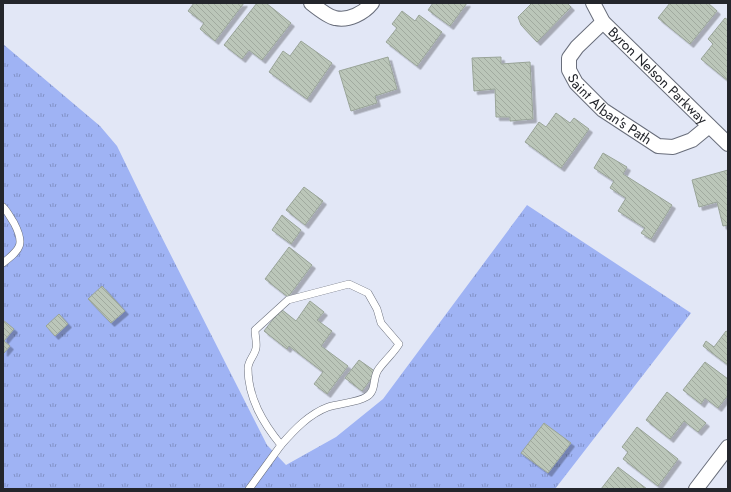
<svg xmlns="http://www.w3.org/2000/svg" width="731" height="492" viewBox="0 0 731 492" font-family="Jost,sans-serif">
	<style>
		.grass { fill: url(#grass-tufts) }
		.building { fill: url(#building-back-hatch); stroke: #99a498; filter: url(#shadow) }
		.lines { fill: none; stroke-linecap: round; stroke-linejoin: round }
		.lane-casing { stroke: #696e7b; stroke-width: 8 }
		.street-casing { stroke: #696e7b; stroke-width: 16 }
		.lane { stroke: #fff; stroke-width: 7 }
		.street { stroke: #fff; stroke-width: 14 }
		.labels { text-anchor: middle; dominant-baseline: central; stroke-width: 3.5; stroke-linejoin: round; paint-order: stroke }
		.street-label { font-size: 14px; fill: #24262c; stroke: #fff }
	</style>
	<defs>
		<pattern id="grass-tufts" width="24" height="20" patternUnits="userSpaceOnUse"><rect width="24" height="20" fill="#9fb3f4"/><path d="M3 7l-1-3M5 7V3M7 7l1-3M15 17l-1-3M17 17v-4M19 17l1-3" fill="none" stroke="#8191c6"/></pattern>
		<pattern id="building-back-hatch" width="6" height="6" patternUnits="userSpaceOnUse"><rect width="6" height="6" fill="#bbc6b9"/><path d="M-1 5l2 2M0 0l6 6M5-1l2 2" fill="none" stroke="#a1aa9f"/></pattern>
		<filter id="shadow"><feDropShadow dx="3.5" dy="3.5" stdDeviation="0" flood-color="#0004"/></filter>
	</defs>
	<rect width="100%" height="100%" fill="#e2e7f6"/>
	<path class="grass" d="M 3,44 L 100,126 L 117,146 L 149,212 L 267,445 L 286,465 L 336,437 L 383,399 L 527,205 L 691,313 L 555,489 L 3,489 Z"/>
	<g class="building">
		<path d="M 194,3 L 244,3 L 215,41 L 200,29 L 204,23 L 188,11 Z"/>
		<path d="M 257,3 L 266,3 L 291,23 L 262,60 L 249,50 L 242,59 L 224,45 Z"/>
		<path d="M 433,3 L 467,3 L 450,26 L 428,10 Z"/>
		<path d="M 532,3 L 567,3 L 571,7 L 537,42 L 521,25 L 518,17 Z"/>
		<path d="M 670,3 L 708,3 L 717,11 L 690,44 L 658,18 Z"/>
		<path d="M 402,11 L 415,21 L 419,15 L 442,32 L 417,66 L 386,42 L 397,28 L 392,24 Z"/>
		<path d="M 725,18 L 728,20 L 728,81 L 701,59 L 713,44 L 708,39 Z"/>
		<path d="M 301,41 L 332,63 L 307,99 L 269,72 L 283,51 L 290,56 Z"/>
		<path d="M 388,57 L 397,89 L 375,96 L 377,103 L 351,111 L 339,71 Z"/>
		<path d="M 501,57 L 501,64 L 530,62 L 533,119 L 510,121 L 510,117 L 496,117 L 495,89 L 474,91 L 472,58 Z"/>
		<path d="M 556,113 L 570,123 L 574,118 L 589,129 L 561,168 L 525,142 L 539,122 L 546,127 Z"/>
		<path d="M 603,153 L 627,167 L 623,174 L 672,205 L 651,239 L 641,233 L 645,228 L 618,211 L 626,198 L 610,188 L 614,181 L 594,168 Z"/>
		<path d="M 728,170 L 728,225 L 723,226 L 717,202 L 699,207 L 692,180 Z"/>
		<path d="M 304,187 L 323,201 L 305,225 L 286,210 Z"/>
		<path d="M 282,215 L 301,230 L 291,244 L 272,230 Z"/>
		<path d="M 289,247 L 312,265 L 288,297 L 265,279 Z"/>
		<path d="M 102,286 L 125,311 L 111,323 L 88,299 Z"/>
		<path d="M 310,301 L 324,312 L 317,320 L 332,331 L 321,346 L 348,366 L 327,394 L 314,384 L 323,372 L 289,346 L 287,349 L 264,331 L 281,309 L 296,321 Z"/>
		<path d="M 59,314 L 68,324 L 55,336 L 46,326 Z"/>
		<path d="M 3,320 L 14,329 L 4,341 L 10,346 L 4,353 Z"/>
		<path d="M 726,331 L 728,332 L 728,365 L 703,346 L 706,341 L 714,347 Z"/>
		<path d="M 359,360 L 376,372 L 362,391 L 345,378 Z"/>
		<path d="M 705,362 L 728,379 L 728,395 L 718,408 L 705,398 L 701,404 L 683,390 Z"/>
		<path d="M 667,392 L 706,423 L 698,432 L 684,421 L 670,439 L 646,420 Z"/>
		<path d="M 544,423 L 571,443 L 548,473 L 521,453 Z"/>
		<path d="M 637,427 L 678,459 L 658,486 L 623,459 L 628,452 L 622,447 Z"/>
		<path d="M 618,467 L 647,489 L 601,489 Z"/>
	</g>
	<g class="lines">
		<g class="lane-casing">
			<g id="lane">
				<path d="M 3,207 C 8,212 10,217 14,223 C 25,244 21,249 3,263"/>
				<path d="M 349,284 L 368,293 L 377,309 L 381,323 L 399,344 C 393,354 384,361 378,370 C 372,379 377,391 366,397 C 359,402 337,404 328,407 C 309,414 294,430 281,445 C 263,423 248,398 248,368 C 248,361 255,355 256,348 C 257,342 255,336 255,330 L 288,300 Z"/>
				<path d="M 249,489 L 281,445"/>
			</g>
		</g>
		<g class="street-casing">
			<g id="street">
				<path d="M 311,3 C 316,7 329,17 335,18 C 349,21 364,13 372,3"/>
				<path id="s1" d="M 593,3 L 603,22 L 728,144"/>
				<path id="s2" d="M 603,22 L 577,47 L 569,58 L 569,70 L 576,83 L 603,110 L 658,146 L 673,147 L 692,140 L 709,126"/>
				<path d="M 696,489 L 728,447"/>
			</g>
		</g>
		<use href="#lane" class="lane"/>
		<use href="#street" class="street"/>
	</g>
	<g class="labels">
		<g class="street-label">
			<text stroke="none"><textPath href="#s1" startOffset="98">Byron Nelson Parkway</textPath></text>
			<text stroke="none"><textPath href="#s2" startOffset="119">Saint Alban's Path</textPath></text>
		</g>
	</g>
	<rect width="731" height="492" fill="none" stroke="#24262c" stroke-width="8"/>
</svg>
